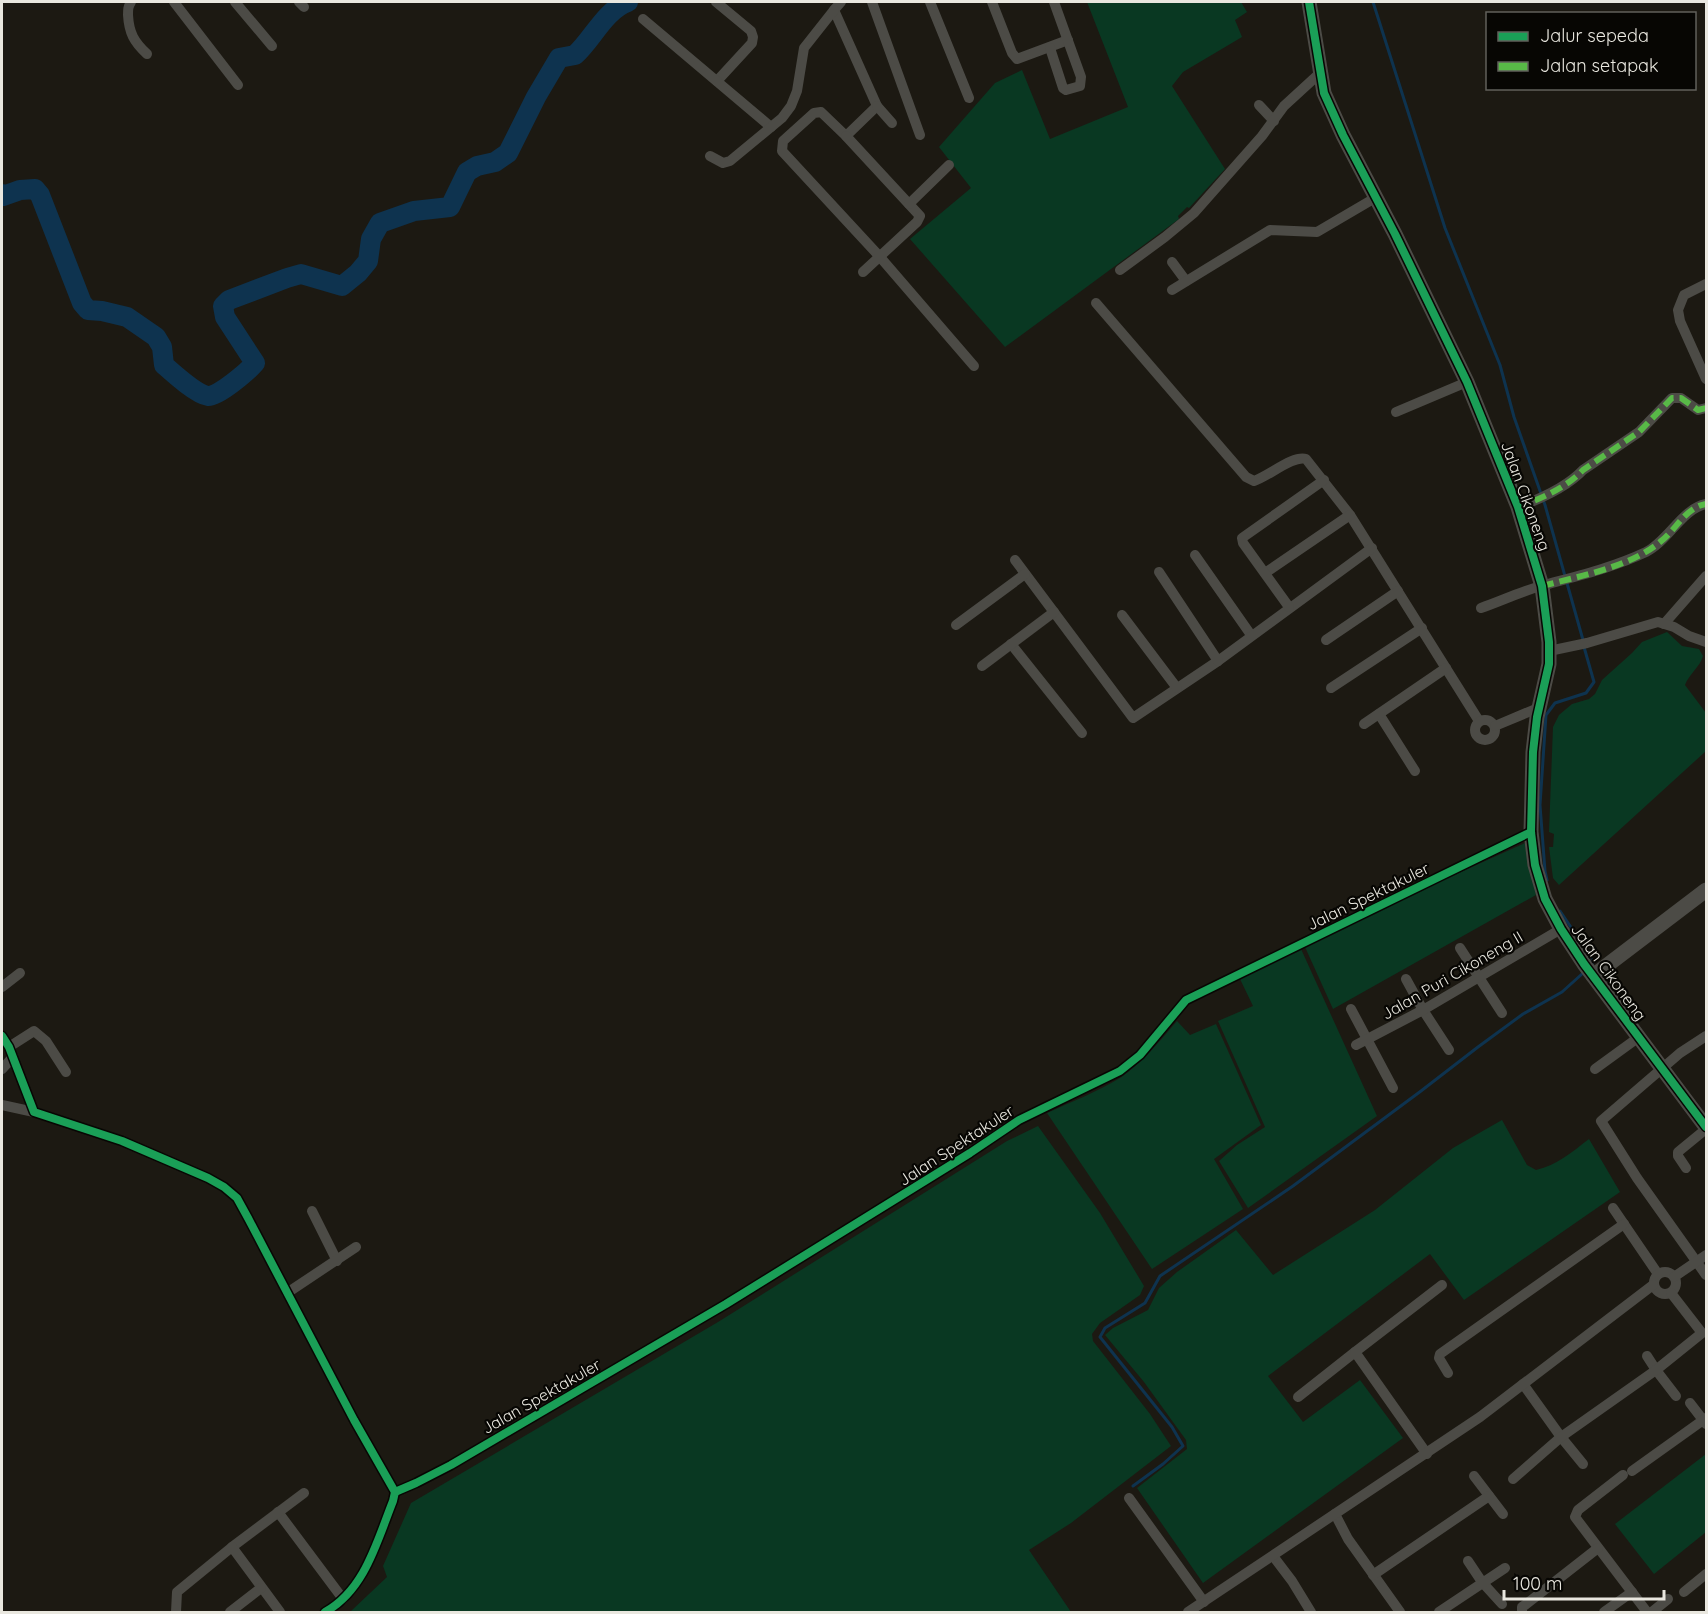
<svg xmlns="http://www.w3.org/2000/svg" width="1708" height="1614" viewBox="0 0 1708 1614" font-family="Quicksand,sans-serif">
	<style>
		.green { fill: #093822 }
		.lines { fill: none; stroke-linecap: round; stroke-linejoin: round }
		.stream { stroke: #0e334f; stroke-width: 3 }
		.river { stroke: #0e334f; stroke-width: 20 }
		.street { stroke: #4c4b46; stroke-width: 10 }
		.secondary { stroke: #4c4b46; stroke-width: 15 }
		.quiet { stroke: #58b947; stroke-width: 6; stroke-dasharray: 12 6; stroke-linecap: butt }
		.cycleway-casing { stroke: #070603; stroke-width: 11 }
		.cycleway { stroke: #1a9f57; stroke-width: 8 }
		.labels { text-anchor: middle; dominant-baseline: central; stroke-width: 4.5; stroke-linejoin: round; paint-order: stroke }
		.street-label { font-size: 16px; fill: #e9e7df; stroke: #070603 }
	</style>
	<rect width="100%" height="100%" fill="#1c1912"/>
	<g class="green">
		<path d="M 1087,2 L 1241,2 L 1247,12 L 1235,20 L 1242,37 L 1183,72 L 1172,86 L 1225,169 L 1189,208 L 1187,207 L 1178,216 L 1179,219 L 1005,347 L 910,239 L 971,188 L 939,147 L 995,83 L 1022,70 L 1050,139 L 1128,107 Z"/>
		<path d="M 1667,632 L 1682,646 L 1699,649 L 1703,656 C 1700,667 1689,674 1685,685 L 1706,713 L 1706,751 L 1559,885 L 1553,878 L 1549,847 L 1553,847 L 1554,834 L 1549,832 L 1553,727 L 1559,715 L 1572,704 L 1589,699 L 1595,694 L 1602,680 L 1632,653 L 1642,642 Z"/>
		<path d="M 1525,843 L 1536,895 L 1333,1009 L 1305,947 L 1412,894 Z"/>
		<path d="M 1301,949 L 1377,1116 L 1248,1208 L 1219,1161 L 1237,1145 L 1265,1127 L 1218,1021 L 1253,1006 L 1240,979 Z"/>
		<path d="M 1177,1021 L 1190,1035 L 1216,1024 L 1261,1125 L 1214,1159 L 1243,1209 L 1152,1269 L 1047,1113 C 1071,1102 1097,1092 1120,1078 C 1142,1063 1160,1041 1177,1021 Z"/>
		<path d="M 1502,1120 L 1527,1165 L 1536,1170 C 1557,1165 1572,1152 1589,1139 L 1620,1192 L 1464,1300 L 1430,1254 L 1268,1376 L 1303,1422 L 1360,1380 L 1403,1438 L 1203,1583 L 1137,1488 L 1187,1449 L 1186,1440 L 1144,1382 L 1105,1335 L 1113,1328 L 1148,1310 L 1159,1288 L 1177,1272 L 1236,1230 L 1273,1275 L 1375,1210 L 1453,1148 Z"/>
		<path d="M 1038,1126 L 1100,1213 L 1144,1286 L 1140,1295 L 1100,1323 L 1092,1334 L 1093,1341 L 1150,1414 L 1171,1446 L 1071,1523 L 1029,1550 L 1071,1612 L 350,1612 L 387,1577 L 383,1566 L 411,1503 L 718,1322 L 1007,1141 Z"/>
		<path d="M 1706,1454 L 1706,1532 L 1654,1574 L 1615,1524 Z"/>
	</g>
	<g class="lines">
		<g class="stream">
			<path d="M 1373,2 L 1445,228 L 1500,365 L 1514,417 L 1545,505 L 1583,640"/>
			<path d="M 1547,880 L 1545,871 L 1540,805 L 1546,715 L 1555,703 L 1586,693 L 1594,682 L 1584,647"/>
			<path d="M 1560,911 L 1593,960 L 1592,965"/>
			<path d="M 1133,1486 L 1163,1464 L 1183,1446 L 1172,1427 L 1100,1337 L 1105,1328 L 1145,1303 L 1160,1276 L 1293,1186 L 1421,1091 L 1478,1047 L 1523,1014 L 1562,992 L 1582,974"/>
		</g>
		<path class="river" d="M 2,194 L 3,196 L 20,190 L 35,189 L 40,195 L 82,303 L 88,310 L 102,311 L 127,317 L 156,337 L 162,347 L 164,365 C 173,373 196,394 208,396 C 218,397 248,371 255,363 L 225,317 L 223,306 L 229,300 L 287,278 L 301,274 L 342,286 L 358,273 L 368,261 L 371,239 L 380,223 L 414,211 L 450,207 L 467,172 L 477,166 L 495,162 L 508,153 L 536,97 L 559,58 L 575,55 C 593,39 604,11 628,2"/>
		<g class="street">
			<path d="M 131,2 C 128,7 128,9 128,15 C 129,33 134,42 147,54"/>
			<path d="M 174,2 L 238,85"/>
			<path d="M 235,2 L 272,46"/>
			<path d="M 299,2 L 304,7"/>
			<path d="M 716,2 L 751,31 L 753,37 L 752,43 L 717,81"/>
			<path d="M 841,2 L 834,10 L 877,106 L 846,136 L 821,112 L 814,113 L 783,141 L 782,151 L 880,257 L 974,366"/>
			<path d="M 872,2 L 920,135"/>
			<path d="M 930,2 L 969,98"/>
			<path d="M 992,2 L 1012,53 L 1017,59 L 1068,40"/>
			<path d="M 643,19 L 771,127"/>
			<path d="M 1050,48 L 1063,88 L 1066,90 L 1080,86 L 1081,77 L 1054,2"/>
			<path d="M 1259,105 L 1274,121"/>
			<path d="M 877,106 L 892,123"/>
			<path d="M 846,136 L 920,216 L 917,222 L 863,272"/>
			<path d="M 710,156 L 723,163 L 730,161 L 782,118 L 791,106 L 797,91 L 804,48 L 834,10"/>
			<path d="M 909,204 L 949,165"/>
			<path d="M 1172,262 L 1186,281"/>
			<path d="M 1120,270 L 1165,237 L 1194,213 L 1262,136 L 1284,106 L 1320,73"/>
			<path d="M 1706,284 L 1684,295 L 1678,310 L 1680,321 L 1706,379"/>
			<path d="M 1172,290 L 1270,230 L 1317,232 L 1375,198"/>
			<path d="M 1096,303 L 1246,477 L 1254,481 C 1269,476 1293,455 1306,459 L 1350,515 L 1479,721"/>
			<path d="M 1396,412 L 1467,382"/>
			<path d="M 1518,507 C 1540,499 1566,488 1583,470 L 1639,432 L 1672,398 L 1681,398 L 1698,410 L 1706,408"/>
			<path d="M 1195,555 L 1251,635"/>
			<path d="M 1015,560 L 1133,718 L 1218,661 L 1372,548"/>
			<path d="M 1159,572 L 1218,661"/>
			<path d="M 1265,573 L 1350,515"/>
			<path d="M 1289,607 L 1243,543 L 1242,538 L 1324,480"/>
			<path d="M 1481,608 C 1501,601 1520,592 1541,586 C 1577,576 1612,568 1646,552 C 1668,541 1683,508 1706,504"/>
			<path d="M 1122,615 L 1177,688"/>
			<path d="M 1664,624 L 1706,576"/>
			<path d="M 956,625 L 1025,574"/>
			<path d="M 1326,640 L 1398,591"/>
			<path d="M 1011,644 L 1082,733"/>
			<path d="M 1549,651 L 1587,643 L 1658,622 L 1674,627 L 1689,636 L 1706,642"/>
			<path d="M 982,666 L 1054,612"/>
			<path d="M 1331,688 L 1422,628"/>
			<path d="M 1379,714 L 1415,771"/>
			<circle cx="1485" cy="730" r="10"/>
			<path d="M 1364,724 L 1446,668"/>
			<path d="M 1495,726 L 1538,708"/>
			<path d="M 1460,948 L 1502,1013"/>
			<path d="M 1406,979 L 1423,1010 L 1449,1050"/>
			<path d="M 2,987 L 20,973"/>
			<path d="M 1351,1009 L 1393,1088"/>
			<path d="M 2,1036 L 9,1047 L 34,1112 L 122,1141 L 208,1178 L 224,1187 L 237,1198 L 248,1218 L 354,1420 L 395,1492 L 393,1501 C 377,1541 365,1590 325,1612"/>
			<path d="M 1706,1036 L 1680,1053 L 1601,1121 L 1637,1178 L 1706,1275"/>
			<path d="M 1356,1045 L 1423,1010 L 1561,929"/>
			<path d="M 9,1047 L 34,1031 L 46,1041 L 66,1072"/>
			<path d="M 2,1069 L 13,1057"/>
			<path d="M 1595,1069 L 1639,1037"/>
			<path d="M 2,1105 L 34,1112"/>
			<path d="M 1686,1168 L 1678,1156 L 1678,1152 L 1706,1129"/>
			<path d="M 1613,1208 L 1658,1274"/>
			<path d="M 312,1211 L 337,1261"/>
			<circle cx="1665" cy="1283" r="11"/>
			<path d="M 1674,1277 L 1706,1255"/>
			<path d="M 287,1293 L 356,1247"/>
			<path d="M 1647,1356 L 1656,1370 L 1676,1396"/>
			<path d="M 1448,1373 L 1439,1358 L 1440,1354 L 1624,1224"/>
			<path d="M 1523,1384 L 1561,1437 L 1583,1464"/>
			<path d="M 1298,1397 L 1355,1352"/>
			<path d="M 1690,1403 L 1706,1424"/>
			<path d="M 1427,1454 L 1355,1352 L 1442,1285"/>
			<path d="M 1632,1471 L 1706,1418"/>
			<path d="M 1623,1475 L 1578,1510 L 1575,1517 L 1647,1612"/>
			<path d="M 1474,1476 L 1503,1514"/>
			<path d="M 1513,1479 L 1561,1437 L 1656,1370 L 1702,1333 L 1671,1293"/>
			<path d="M 395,1492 L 416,1483 L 451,1465 L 726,1304 L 970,1153 L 1019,1120 L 1120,1071 L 1140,1055 L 1186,1000 L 1531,832"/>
			<path d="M 1129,1498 L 1204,1602"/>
			<path d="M 278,1512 L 343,1599"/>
			<path d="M 1335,1514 L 1348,1539 L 1400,1612"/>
			<path d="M 232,1547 L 304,1493"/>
			<path d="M 1273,1556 L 1292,1581 L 1311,1612"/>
			<path d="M 1468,1561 L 1482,1582 L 1502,1604"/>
			<path d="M 1373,1575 L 1489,1496"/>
			<path d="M 1684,1592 L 1706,1574"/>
			<path d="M 176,1612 L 177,1592 L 232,1547 L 280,1612"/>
			<path d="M 230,1612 L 261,1588"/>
			<path d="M 1188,1612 L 1480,1417 L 1653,1285"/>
			<path d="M 1439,1612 L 1505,1568"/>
			<path d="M 1522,1612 L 1522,1607 L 1525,1605 L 1598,1548"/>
			<path d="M 1604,1612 L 1632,1592"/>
			<path d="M 1652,1612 L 1668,1599"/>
		</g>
		<g class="secondary">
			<path d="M 1309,2 L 1324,93 L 1343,135 L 1395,234 L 1467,382 L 1518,507 L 1542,586 L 1549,642 L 1549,664 L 1537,717 L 1533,752 L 1531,832 L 1535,865 L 1545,899 L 1561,929 L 1584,964 L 1706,1127"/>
			<path d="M 1593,976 L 1706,890"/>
		</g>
		<g class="quiet">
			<path d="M 1518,507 C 1540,499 1566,488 1583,470 L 1639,432 L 1672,398 L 1681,398 L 1698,410 L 1706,408"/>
			<path d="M 1542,586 C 1580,576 1630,567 1660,542 C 1676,530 1686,507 1706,504"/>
		</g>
		<g class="cycleway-casing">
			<g id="cycleway">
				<path d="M 1309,2 L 1324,93 L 1343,135 L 1395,234 L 1467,382 L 1518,507 L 1542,586 L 1549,642 L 1549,664 L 1537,717 L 1533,752 L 1531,832 L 1535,865 L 1545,899 L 1561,929 L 1584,964 L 1706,1127"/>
				<path d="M 2,1036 L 9,1047 L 34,1112 L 122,1141 L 208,1178 L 224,1187 L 237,1198 L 248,1218 L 354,1420 L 395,1492 L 393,1501 C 377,1541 365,1590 325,1612"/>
				<path d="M 395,1492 L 416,1483 L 451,1465 L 726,1304 L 970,1153 L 1019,1120 L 1120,1071 L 1140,1055 L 1186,1000 L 1531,832"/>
			</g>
		</g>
		<use href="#cycleway" class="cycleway"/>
	</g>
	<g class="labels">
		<g class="street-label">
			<text transform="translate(1526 496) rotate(70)">Jalan Cikoneng</text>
			<text transform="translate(1368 896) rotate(-26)">Jalan Spektakuler</text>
			<text transform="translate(1609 972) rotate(54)">Jalan Cikoneng</text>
			<text transform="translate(1452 975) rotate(-30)">Jalan Puri Cikoneng II</text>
			<text transform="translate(956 1145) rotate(-33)">Jalan Spektakuler</text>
			<text transform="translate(541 1396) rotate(-30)">Jalan Spektakuler</text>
		</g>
	</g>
	<rect width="1708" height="1614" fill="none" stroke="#e9e7df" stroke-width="6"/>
	<rect x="1486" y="12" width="210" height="78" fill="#070603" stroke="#61605b" stroke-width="1.5"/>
	<rect x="1498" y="32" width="30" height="9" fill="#1a9f57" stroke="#61605b" stroke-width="1.5"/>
	<text x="1540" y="42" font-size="18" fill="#e9e7df">Jalur sepeda</text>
	<rect x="1498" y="62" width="30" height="9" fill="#58b947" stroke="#61605b" stroke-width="1.5"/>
	<text x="1540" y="72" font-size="18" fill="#e9e7df">Jalan setapak</text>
	<path d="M1504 1590v9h160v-9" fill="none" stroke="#e9e7df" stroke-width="3"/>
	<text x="1513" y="1590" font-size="18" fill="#e9e7df" stroke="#070603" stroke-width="4.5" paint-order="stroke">100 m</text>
</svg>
